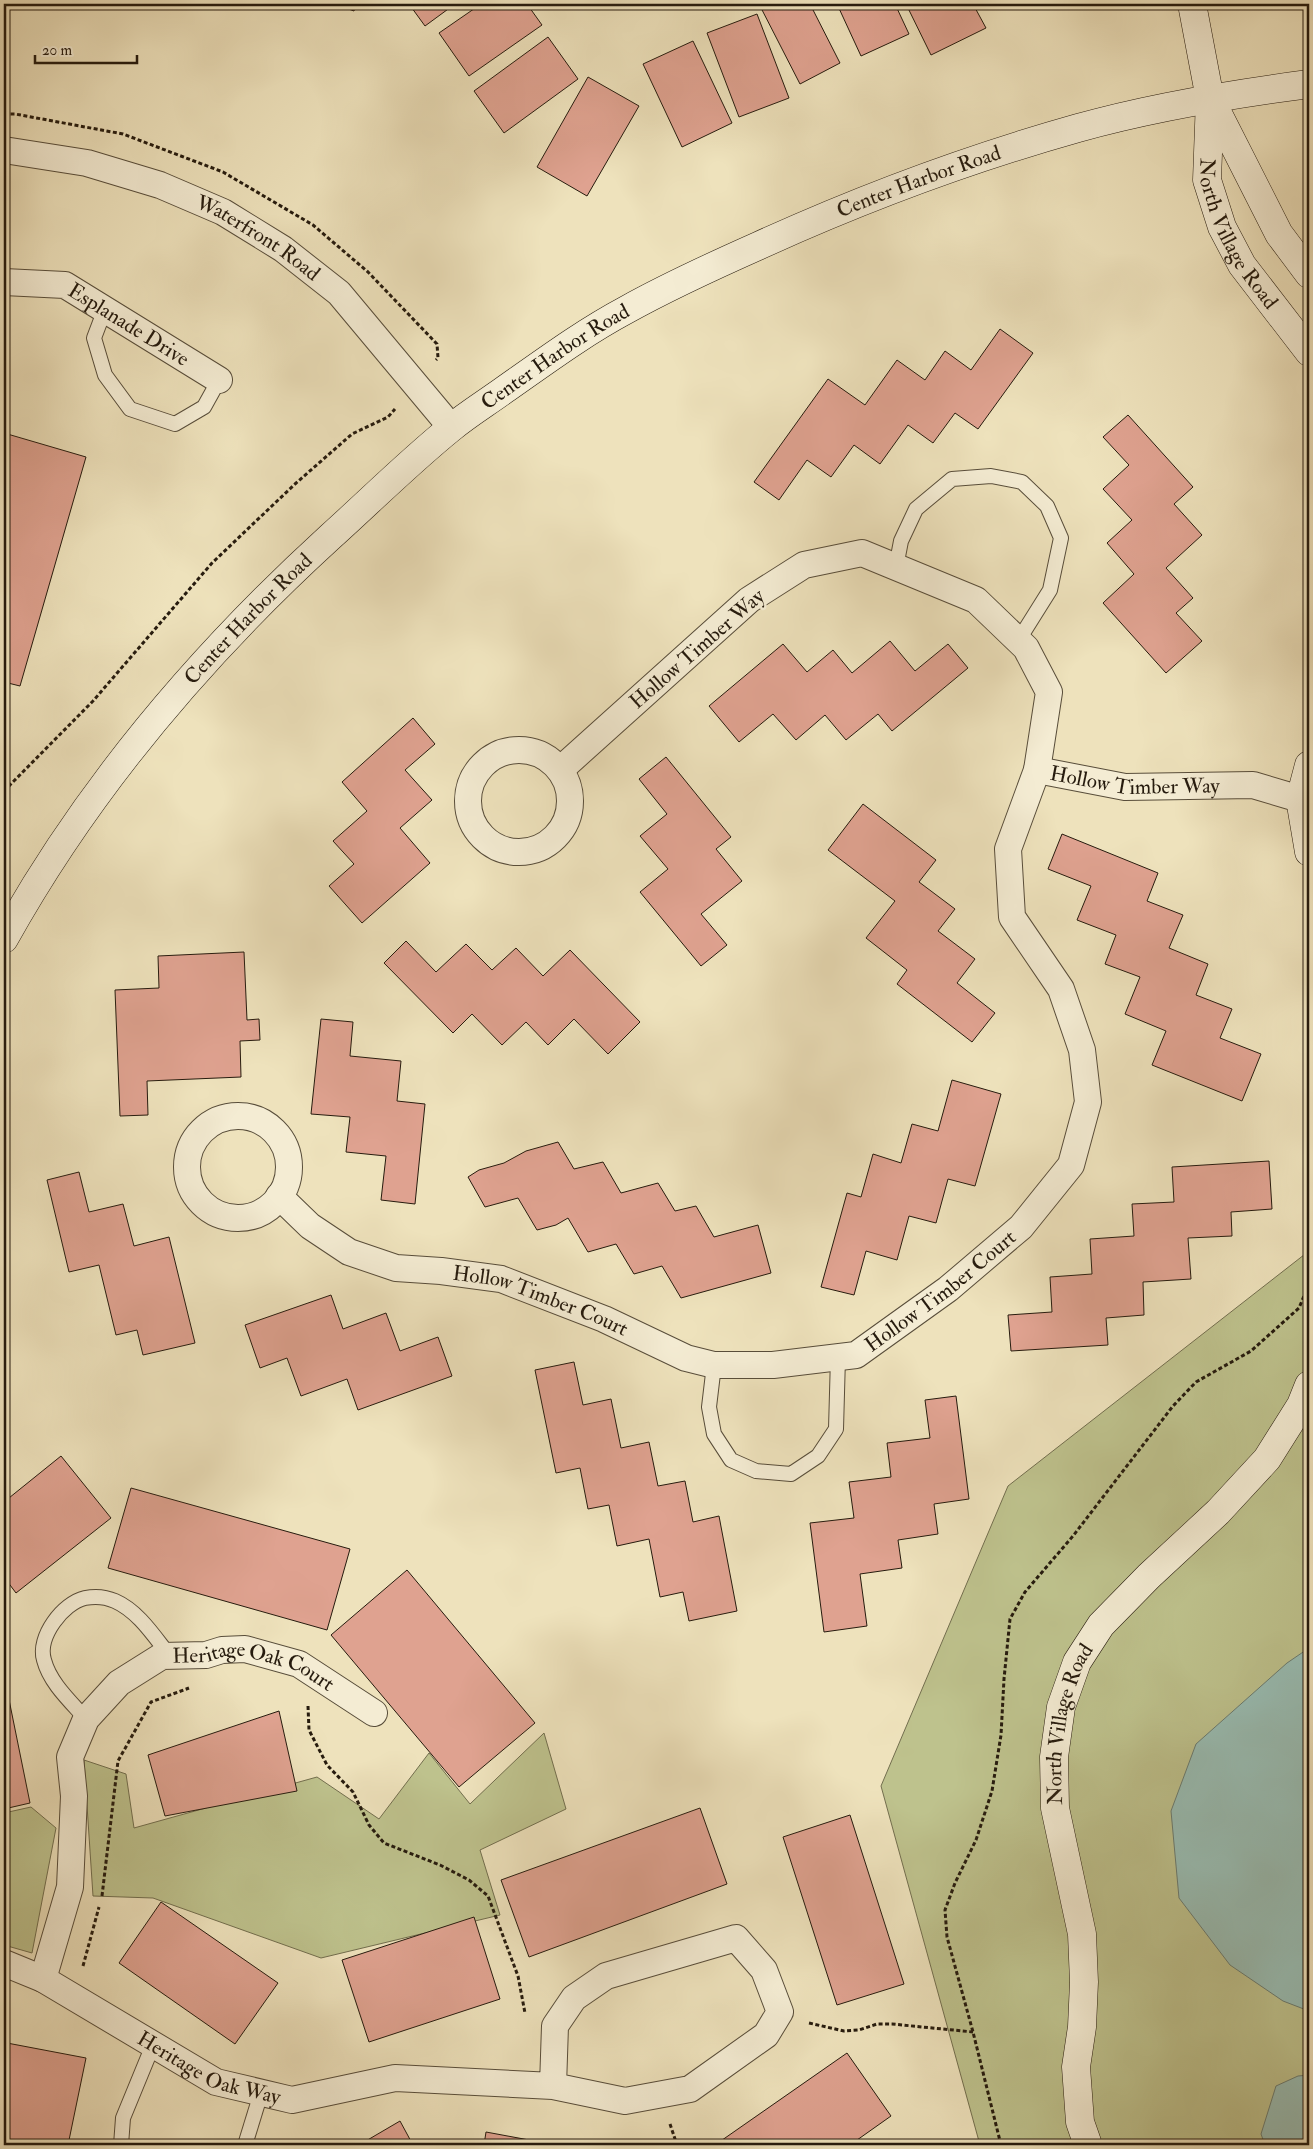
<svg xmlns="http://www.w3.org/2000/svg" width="1313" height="2149" viewBox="0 0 1313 2149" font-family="'IM FELL Double Pica',serif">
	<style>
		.green { fill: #bec28d; stroke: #726e4e }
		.water { fill: #99bdb3; stroke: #6b7c71 }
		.building { fill: #dfa290; stroke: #261b0e }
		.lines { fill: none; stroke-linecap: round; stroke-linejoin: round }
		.lane-casing { stroke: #584d3a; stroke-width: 16 }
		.street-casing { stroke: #584d3a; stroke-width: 28 }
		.secondary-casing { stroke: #261b0e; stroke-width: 29 }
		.path { stroke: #261b0e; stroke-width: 3; stroke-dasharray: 4 2.5; stroke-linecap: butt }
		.lane { stroke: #f4ecd3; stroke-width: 14 }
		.street { stroke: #f4ecd3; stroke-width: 26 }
		.secondary { stroke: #f4ecd3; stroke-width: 28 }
		.labels { text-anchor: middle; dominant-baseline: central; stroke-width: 5; stroke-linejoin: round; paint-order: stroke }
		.street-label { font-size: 21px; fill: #261b0e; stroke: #f4ecd3 }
	</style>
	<rect width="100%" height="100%" fill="#eee2bc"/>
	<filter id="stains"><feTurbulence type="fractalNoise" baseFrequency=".004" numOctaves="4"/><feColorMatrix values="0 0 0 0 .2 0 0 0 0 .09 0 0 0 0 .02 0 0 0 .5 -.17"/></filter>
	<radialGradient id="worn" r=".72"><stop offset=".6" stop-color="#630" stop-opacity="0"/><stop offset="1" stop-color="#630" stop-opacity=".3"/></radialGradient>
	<g class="green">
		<path d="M 1309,1251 L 1309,2145 L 980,2145 L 881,1786 L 1008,1486 Z"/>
		<path d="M 544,1733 L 566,1809 L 480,1850 L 500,1915 L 321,1958 L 153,1898 L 93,1896 L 84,1760 L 126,1774 L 134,1828 L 317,1777 L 379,1819 L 429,1753 L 470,1804 Z"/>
		<path d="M 31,1807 L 56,1828 L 32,1953 L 4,1945 L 4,1813 Z"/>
	</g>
	<g class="water">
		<path d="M 1309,1648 L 1309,2011 L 1283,2001 L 1230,1965 L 1179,1898 L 1171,1811 L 1196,1744 L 1287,1663 Z"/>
		<path d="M 1309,2075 L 1309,2145 L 1265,2145 L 1261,2134 L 1276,2086 L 1298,2076 Z"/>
	</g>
	<g class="building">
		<path d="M 335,4 L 356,4 L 354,11 Z"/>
		<path d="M 409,4 L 455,4 L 425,26 Z"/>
		<path d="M 481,4 L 527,4 L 542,25 L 469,76 L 439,33 Z"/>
		<path d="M 759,4 L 810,4 L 840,63 L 800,84 Z"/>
		<path d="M 837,4 L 895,4 L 909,34 L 861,56 Z"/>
		<path d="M 906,4 L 973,4 L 986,28 L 931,55 Z"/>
		<path d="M 757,14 L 789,98 L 739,117 L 707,33 Z"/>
		<path d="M 548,37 L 578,79 L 504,133 L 474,91 Z"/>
		<path d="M 693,41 L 732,123 L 682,147 L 643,64 Z"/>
		<path d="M 588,77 L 639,106 L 587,196 L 537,167 Z"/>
		<path d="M 1000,329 L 1033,353 L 978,429 L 955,413 L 933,443 L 908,425 L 880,464 L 854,445 L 831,477 L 807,460 L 779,500 L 754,482 L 828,379 L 865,405 L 897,360 L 925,380 L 945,351 L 971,370 Z"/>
		<path d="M 1128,415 L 1193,487 L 1174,504 L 1202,535 L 1166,568 L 1193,598 L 1176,613 L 1202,641 L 1166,673 L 1103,603 L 1134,574 L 1107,543 L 1132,520 L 1103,489 L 1129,465 L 1103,437 Z"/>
		<path d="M 4,433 L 86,457 L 20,686 L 4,682 Z"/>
		<path d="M 890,641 L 915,671 L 948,644 L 968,668 L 892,731 L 878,714 L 846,740 L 825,715 L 796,740 L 773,714 L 739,742 L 709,706 L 783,644 L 807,672 L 833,650 L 852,673 Z"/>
		<path d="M 413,718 L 435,744 L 405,770 L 432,800 L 400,828 L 430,863 L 362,923 L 329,886 L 354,864 L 333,841 L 367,811 L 342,782 Z"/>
		<path d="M 666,757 L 731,837 L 716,849 L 742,881 L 701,914 L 727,945 L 701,966 L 640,892 L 668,869 L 640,836 L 667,814 L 639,779 Z"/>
		<path d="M 863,804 L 936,860 L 919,882 L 955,909 L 938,931 L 975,959 L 957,983 L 995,1013 L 972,1042 L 897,984 L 907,970 L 866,938 L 895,901 L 828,850 Z"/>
		<path d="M 1062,834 L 1158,873 L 1147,901 L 1183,915 L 1169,948 L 1208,964 L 1196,995 L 1232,1009 L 1220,1038 L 1261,1054 L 1242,1101 L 1152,1065 L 1166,1031 L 1125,1014 L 1140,977 L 1105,964 L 1116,935 L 1077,920 L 1091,886 L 1048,869 Z"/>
		<path d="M 406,941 L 436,972 L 466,944 L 492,970 L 516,948 L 543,976 L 570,950 L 640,1022 L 608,1054 L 574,1019 L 548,1045 L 526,1022 L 502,1045 L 472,1014 L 453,1033 L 384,963 Z"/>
		<path d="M 244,952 L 247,1020 L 259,1019 L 260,1040 L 240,1041 L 241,1077 L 147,1081 L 148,1115 L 120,1116 L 115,990 L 159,988 L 158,956 Z"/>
		<path d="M 321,1019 L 353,1022 L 350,1056 L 401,1061 L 397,1101 L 425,1104 L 415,1204 L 381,1200 L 386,1156 L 346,1152 L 350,1117 L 311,1114 Z"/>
		<path d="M 952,1080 L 1001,1094 L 975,1186 L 948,1179 L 936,1223 L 909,1216 L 897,1260 L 866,1251 L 854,1295 L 821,1287 L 847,1193 L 861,1197 L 873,1154 L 901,1163 L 912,1124 L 938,1131 Z"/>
		<path d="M 558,1142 L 574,1169 L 603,1162 L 621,1193 L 658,1183 L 675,1211 L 696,1206 L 714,1237 L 758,1225 L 771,1273 L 681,1298 L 662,1266 L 634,1274 L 616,1244 L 588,1252 L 568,1218 L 556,1225 L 537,1230 L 518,1198 L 485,1207 L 468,1177 L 479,1170 L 504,1163 L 526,1151 Z"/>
		<path d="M 1269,1161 L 1272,1209 L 1231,1212 L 1232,1236 L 1188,1238 L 1191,1279 L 1143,1282 L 1144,1315 L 1106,1318 L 1108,1345 L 1011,1351 L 1008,1315 L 1052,1312 L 1050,1277 L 1092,1274 L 1090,1239 L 1134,1236 L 1132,1204 L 1174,1202 L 1172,1167 Z"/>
		<path d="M 79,1172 L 89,1212 L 123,1204 L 134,1246 L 169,1237 L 195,1343 L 143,1355 L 137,1330 L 116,1335 L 99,1265 L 69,1272 L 47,1180 Z"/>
		<path d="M 331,1295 L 343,1329 L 386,1313 L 400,1351 L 438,1337 L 452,1376 L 358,1410 L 347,1379 L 301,1396 L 287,1358 L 260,1368 L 245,1325 Z"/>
		<path d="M 574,1362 L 583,1405 L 611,1399 L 621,1448 L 649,1442 L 658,1486 L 685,1481 L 693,1522 L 719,1516 L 737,1611 L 689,1621 L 683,1592 L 660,1597 L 649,1539 L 617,1546 L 609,1505 L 588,1509 L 580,1468 L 556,1473 L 535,1370 Z"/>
		<path d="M 956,1396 L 969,1499 L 934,1504 L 938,1534 L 898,1540 L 902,1568 L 860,1574 L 867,1626 L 824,1632 L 810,1523 L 854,1518 L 849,1482 L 891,1477 L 887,1443 L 930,1438 L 925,1400 Z"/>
		<path d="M 61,1456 L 111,1518 L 16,1593 L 4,1577 L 4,1502 Z"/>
		<path d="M 131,1488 L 350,1549 L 327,1630 L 108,1568 Z"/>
		<path d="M 407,1570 L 535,1723 L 459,1787 L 331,1635 Z"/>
		<path d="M 4,1675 L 30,1803 L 4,1809 Z"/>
		<path d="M 279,1711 L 297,1791 L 165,1816 L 148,1755 Z"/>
		<path d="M 700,1808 L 727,1884 L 529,1957 L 501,1880 Z"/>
		<path d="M 850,1815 L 904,1984 L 837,2005 L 783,1837 Z"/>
		<path d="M 161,1902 L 278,1983 L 235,2044 L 119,1963 Z"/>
		<path d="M 474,1917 L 500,1999 L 369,2042 L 342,1960 Z"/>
		<path d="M 7,2043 L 86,2058 L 68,2145 L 4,2145 L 4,2059 Z"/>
		<path d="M 847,2053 L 891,2116 L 850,2145 L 715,2145 Z"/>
		<path d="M 400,2121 L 413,2145 L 359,2145 Z"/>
		<path d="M 486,2132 L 556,2145 L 484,2145 Z"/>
	</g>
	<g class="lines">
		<g class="lane-casing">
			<g id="lane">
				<path d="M 105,309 L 94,338 L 105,375 L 130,409 L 175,424 L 204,407 L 219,380"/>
				<path d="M 896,567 L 901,541 L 916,509 L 952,479 L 991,476 L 1022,482 L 1047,506 L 1061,538 L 1050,590 L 1018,641"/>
				<path d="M 714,1365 L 709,1407 L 714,1434 L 731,1460 L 756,1471 L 791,1474 L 818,1456 L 836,1429 L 838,1357"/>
				<path d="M 86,1719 C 70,1701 50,1683 44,1660 C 37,1637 63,1603 85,1598 C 95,1596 106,1597 115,1601 C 138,1611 154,1636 169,1655"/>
				<path d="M 121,2145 L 123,2118 L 153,2045"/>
				<path d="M 245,2145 L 261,2093"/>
			</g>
		</g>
		<g class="street-casing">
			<g id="street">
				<path id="s1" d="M 4,150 L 87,163 L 160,185 L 223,212 L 283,249 L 339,293 L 451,427"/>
				<path id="s2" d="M 4,282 L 65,285 L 219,380"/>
				<circle cx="519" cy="801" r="51"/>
				<path id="s3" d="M 1037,770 L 1125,787 L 1253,785 L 1300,799"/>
				<circle cx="238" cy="1167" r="51"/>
				<path id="s4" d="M 279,1196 L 310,1226 L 349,1252 L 396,1268 L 441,1271 L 501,1279 L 604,1319 L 686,1358 L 714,1365 L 773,1365 L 856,1355 L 948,1289 L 1021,1227 L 1071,1165 L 1088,1102 L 1082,1050 L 1061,989 L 1012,917 L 1008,849 L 1037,770 L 1049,692 L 1026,648 L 976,600 L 862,553 L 804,565 L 749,600 L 560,770"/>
				<path id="s5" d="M 4,1963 L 43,1979 L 216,2082 L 292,2100 L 395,2078 L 553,2086 L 625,2101 L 690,2089 L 766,2035 L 780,2012 L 764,1970 L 736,1938 L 606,1976 L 574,1998 L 555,2026 L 553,2086"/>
				<path id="s6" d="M 43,1979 L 70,1887 L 74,1796 L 70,1757 L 86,1719 L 119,1683 L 162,1656 L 206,1655 L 222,1650 L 245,1649 L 299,1664 L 374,1713"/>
			</g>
		</g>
		<g class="secondary-casing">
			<g id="secondary">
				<path id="s7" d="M 1192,4 L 1210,99 L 1207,180 L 1222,227 L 1242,265 L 1309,352"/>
				<path d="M 1211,100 L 1279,234 L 1309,274"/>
				<path d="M 1309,765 L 1300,799 L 1309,852"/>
				<path id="s8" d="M 4,939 C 88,788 203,653 330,537 C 370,501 409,462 451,428 C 468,414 486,403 504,390 C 544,362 583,333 626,310 C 669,286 713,266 758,246 C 861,199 968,159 1078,128 C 1153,107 1232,94 1309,84"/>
				<path id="s9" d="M 1088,2145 L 1080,2122 L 1076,2067 L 1082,2027 L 1084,1982 L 1082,1934 L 1055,1808 L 1054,1757 L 1061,1707 L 1077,1662 L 1101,1625 L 1149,1576 L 1218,1512 L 1267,1459 L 1301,1405 L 1309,1385"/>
			</g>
		</g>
		<g class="path">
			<path d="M 4,114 L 15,114 L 123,134 L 223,172 L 313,225 L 368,272 L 437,344 L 438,358 L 436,360"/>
			<path d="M 4,791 L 93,701 L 212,563 L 295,484 L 352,434 L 388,417 L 395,409"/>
			<path d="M 308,1706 L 309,1730 L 327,1765 L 353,1792 L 369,1825 L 384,1843 L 440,1865 L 469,1880 L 488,1896 L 518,1976 L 525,2013"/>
			<path d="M 102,1896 L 118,1761 L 151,1702 L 189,1688"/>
			<path d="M 83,1966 L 99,1907"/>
			<path d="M 809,2023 L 844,2031 L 859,2030 L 877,2024 L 892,2024 L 973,2032"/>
			<path d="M 670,2124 L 677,2145"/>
			<path d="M 1001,2145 L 973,2032 L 947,1937 L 945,1910 L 955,1883 L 976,1840 L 992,1791 L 1001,1735 L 1004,1679 L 1010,1619 L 1025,1592 L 1073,1536 L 1173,1406 L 1196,1382 L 1251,1351 L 1299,1308 L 1309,1284"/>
		</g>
		<use href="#lane" class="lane"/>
		<use href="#street" class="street"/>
		<use href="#secondary" class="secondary"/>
	</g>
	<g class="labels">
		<g class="street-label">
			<text stroke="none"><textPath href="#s8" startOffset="1214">Center Harbor Road</textPath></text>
			<text stroke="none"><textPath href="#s7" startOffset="239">North Village Road</textPath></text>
			<text stroke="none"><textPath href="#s1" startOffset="272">Waterfront Road</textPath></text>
			<text stroke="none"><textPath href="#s2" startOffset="136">Esplanade Drive</textPath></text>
			<text stroke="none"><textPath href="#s8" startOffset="809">Center Harbor Road</textPath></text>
			<text stroke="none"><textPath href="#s8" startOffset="404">Center Harbor Road</textPath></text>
			<text transform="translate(697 649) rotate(-41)">Hollow Timber Way</text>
			<text stroke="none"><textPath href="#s3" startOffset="99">Hollow Timber Way</textPath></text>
			<text stroke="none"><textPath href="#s4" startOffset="724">Hollow Timber Court</textPath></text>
			<text stroke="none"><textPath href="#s4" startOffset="289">Hollow Timber Court</textPath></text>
			<text stroke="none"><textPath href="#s6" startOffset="462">Heritage Oak Court</textPath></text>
			<text stroke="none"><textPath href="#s9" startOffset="428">North Village Road</textPath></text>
			<text stroke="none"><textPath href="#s5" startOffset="232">Heritage Oak Way</textPath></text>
		</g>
	</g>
	<rect width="1313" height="2149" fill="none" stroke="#eee2bc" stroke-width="20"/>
	<rect x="5" y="5" width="1303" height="2139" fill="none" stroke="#261b0e" stroke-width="2.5"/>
	<rect x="10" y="10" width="1293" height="2129" fill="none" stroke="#261b0e"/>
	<path d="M35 55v8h102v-8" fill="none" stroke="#261b0e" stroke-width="2.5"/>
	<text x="42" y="55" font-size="15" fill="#261b0e" stroke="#f4ecd3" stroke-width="4" paint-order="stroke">20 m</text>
	<rect width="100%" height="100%" filter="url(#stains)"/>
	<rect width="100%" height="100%" fill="url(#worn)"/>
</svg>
